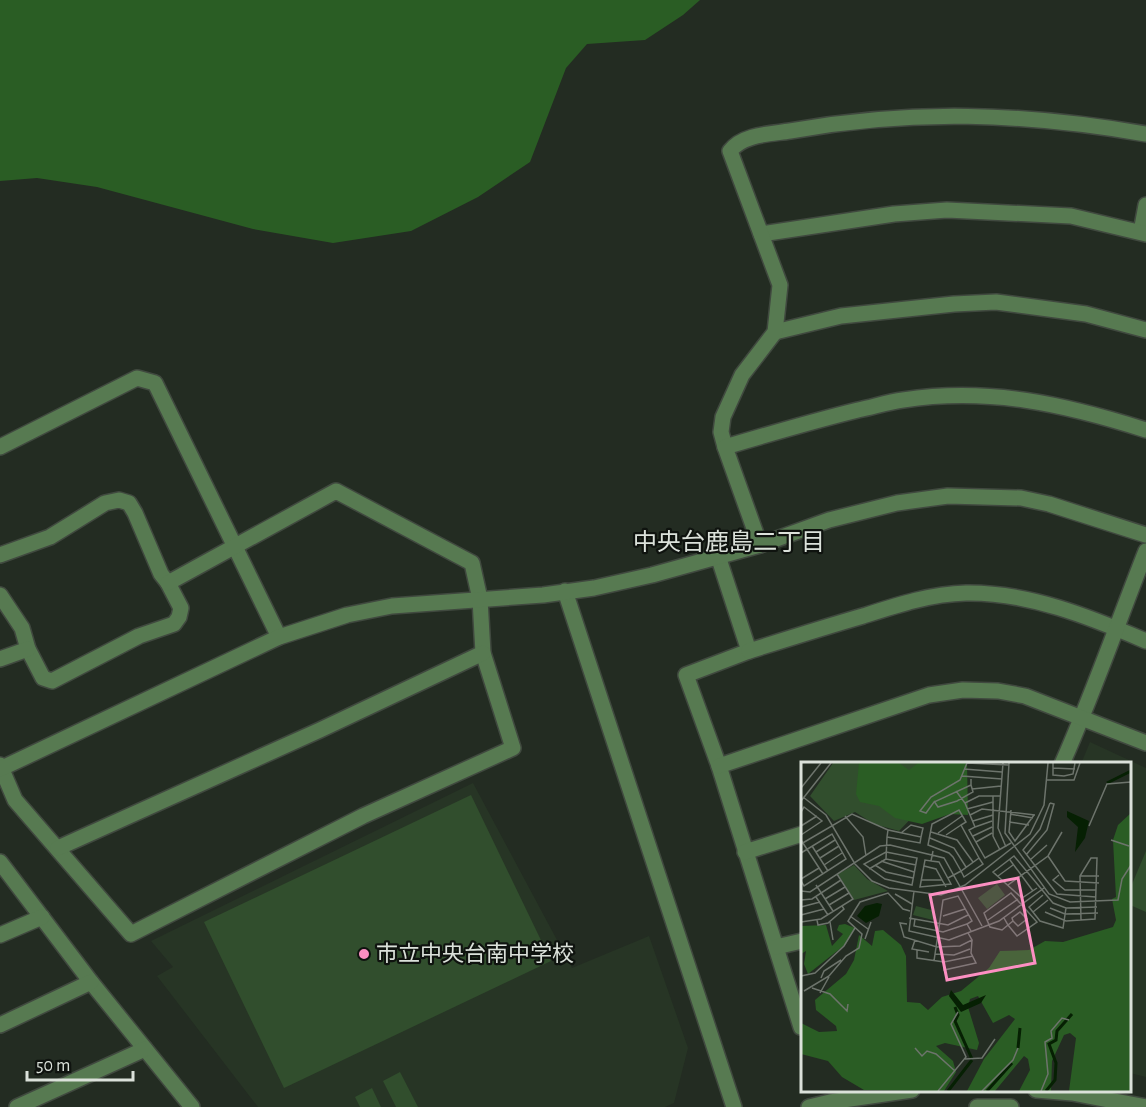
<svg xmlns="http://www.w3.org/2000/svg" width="1146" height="1107" viewBox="0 0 1146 1107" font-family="'Alegreya Sans','Noto Sans JP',sans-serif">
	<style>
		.built { fill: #273525 }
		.green { fill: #314e2d }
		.forest { fill: #2a5d24 }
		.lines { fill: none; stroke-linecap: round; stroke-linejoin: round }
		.minor-casing { stroke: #40493f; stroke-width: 18 }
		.minor { stroke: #577a51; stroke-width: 15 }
		.poi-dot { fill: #fc8fc2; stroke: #0f130f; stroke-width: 2 }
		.labels { text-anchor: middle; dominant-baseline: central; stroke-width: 4.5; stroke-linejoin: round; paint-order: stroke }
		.poi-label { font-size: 22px; fill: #dbe1da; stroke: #0f130f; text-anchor: start }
		.neighbourhood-label { font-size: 24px; fill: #dbe1da; stroke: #0f130f }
		.inset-river { fill: none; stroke: #062003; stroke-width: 3 }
		.inset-road { fill: none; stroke: #6d746c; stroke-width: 1.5 }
		.view { fill: #fc8fc2; fill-opacity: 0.15; stroke: #fc8fc2; stroke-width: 3 }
		.inset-edge { fill: none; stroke: #dbe1da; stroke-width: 3 }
	</style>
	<rect width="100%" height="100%" fill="#232c22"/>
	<g class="built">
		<path d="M 1090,742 L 1146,768 L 1146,1077 L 1130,1073 L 1130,764 L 1081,764 Z"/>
		<path d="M 473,783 L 572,968 L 649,936 L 688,1048 L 674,1103 L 665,1107 L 258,1107 L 157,976 L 173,967 L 151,941 Z"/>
	</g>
	<g class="green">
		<path d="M 471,795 L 551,961 L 284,1088 L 204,922 Z"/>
		<path d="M 1146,851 L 1146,912 L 1130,905 L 1130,889 Z"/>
		<path d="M 400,1072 L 418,1107 L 396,1107 L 383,1081 Z"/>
		<path d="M 372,1088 L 381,1107 L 360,1107 L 355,1097 Z"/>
	</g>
	<path class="forest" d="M 0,0 L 700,0 L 683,15 L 645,40 L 587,44 L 566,68 L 530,162 L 478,197 L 411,231 L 333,243 L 253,229 L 97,187 L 37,178 L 0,181 Z"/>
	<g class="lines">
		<g class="minor-casing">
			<g id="minor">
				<path d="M 1141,232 L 1146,205"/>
				<path d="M 761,234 L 894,214 L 947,210 L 1071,216 L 1146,234"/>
				<path d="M 775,332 L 841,316 L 954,304 L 996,302 L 1086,314 L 1146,330"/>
				<path d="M 0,447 L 137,378 L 155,383 L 279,637"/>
				<path d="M 725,447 L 721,432 L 723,417 L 742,375 L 775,332 L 780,285 L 730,151 C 743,134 771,134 790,131 C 912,109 1024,113 1146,134"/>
				<path d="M 760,545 L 725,447 C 769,434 813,421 858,410 C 873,407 888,402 903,400 C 989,387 1064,404 1146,430"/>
				<path d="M 0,555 L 50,537 L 105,503 L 119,500 L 129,503 L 135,513 L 161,574 L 168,583 L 181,608 L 179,617 L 174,624 L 139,636 L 52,681 L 43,678 L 28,649 L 22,628 L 0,595"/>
				<path d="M 718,556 L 749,651 L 686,675 L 719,766 L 801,1027 L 802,1027"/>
				<path d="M 565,591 L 734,1107"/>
				<path d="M 749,651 C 787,639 825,627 863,616 C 897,605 930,594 966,593 C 1028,592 1090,617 1146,641"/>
				<path d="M 0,659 L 28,649"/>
				<path d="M 1062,764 C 1093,694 1118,622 1146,551"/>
				<path d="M 0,765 L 15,800 L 131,934 L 363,816 L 513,748 L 483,653 L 480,599 L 472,563 L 336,491 L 168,583"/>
				<path d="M 719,766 L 929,695 L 963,690 L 998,691 L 1025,696 L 1146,743"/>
				<path d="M 0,769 L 279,637 L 347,615 L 392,606 L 543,595 L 594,588 L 652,575 L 760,545 L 829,520 L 897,503 L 948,496 L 1021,498 L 1049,504 L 1146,535"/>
				<path d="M 58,848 L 320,730 L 483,653"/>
				<path d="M 745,852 L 802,834"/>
				<path d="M 0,862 L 91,982 L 192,1107"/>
				<path d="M 0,935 L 42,917"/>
				<path d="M 776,947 L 802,941"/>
				<path d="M 0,1025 L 91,982"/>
				<path d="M 1036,1090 L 1072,1093 L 1146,1107"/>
				<path d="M 17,1107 L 145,1049"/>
				<path d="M 809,1107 L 830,1102 L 912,1090"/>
				<path d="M 977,1107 L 1011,1107"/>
			</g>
		</g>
		<use href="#minor" class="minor"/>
	</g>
	<circle class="poi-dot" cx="364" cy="954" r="6"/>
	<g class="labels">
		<g class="poi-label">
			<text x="376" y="954">市立中央台南中学校</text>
		</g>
		<g class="neighbourhood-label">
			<text x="729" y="543">中央台鹿島二丁目</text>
		</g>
	</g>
	<g transform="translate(801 762)">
		<rect width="330" height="330" fill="#232c22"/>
		<path d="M 32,1 L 163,1 L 98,69 L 73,62 L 54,50 L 33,59 L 9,34 ZM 53,103 L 66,117 L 87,129 L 53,138 L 37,112 ZM 196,122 L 204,133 L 186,147 L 177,136 ZM 115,144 L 134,149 L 132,158 L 112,153 Z" fill="#314e2d"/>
		<path d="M 58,1 L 98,1 L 108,8 L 117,1 L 166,1 L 167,53 L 149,52 L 121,62 L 94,56 L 78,44 L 59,40 L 55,32 ZM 330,51 L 330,329 L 268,329 L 275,276 L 269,271 L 263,273 L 251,299 L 250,329 L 218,329 L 229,308 L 227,297 L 223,294 L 194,329 L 166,329 L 183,297 L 214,257 L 208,253 L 192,261 L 177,234 L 169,237 L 167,245 L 178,281 L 176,288 L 144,281 L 135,284 L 152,299 L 155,310 L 143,329 L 63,328 L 41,315 L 27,299 L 0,292 L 0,261 L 18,270 L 36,269 L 35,264 L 15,248 L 14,238 L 45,212 L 53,198 L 58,173 L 71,184 L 74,169 L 82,168 L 100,183 L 105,194 L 106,240 L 119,241 L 127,248 L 141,235 L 160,229 L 188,206 L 199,189 L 228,188 L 244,179 L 262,180 L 312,165 L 315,158 L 311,137 L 315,135 L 312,78 L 317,63 ZM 44,162 L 54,166 L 45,182 L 7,212 L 3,202 L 5,189 L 0,192 L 0,164 L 25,163 L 31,184 L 42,172 L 36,168 L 38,163 Z" fill="#2a5d24"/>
		<path d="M 266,49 L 288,59 L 284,76 L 274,90 L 277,65 L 266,55 ZM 76,141 L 81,142 L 78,154 L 65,161 L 56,154 L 64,144 ZM 150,228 L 162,243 L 185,233 L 180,241 L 160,250 L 148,234 Z" fill="#062003"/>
		<path class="inset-river" d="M 306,21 L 330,9M 154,245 L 157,253 L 154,259 L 171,297M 217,286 L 219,266M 147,329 L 171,298M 186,329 L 211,301M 245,329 L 254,318 L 255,301 L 248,282 L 255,278 L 256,269 L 271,252"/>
		<path class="inset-road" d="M 166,1 L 159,18 L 130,35 L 119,49 L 125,51 L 133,40 L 170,23 L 170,17M 166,1 L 208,3M 202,1 L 197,66 L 205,85M 208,1 L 204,71 L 248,132 L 269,140 L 317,138 L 321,117 L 330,103M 252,1 L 252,13 L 263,14 L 272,12 L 274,1M 252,6 L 274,7M 163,7 L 201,10M 161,14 L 201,17M 245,18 L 273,18 L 279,1M 0,26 L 20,1M 171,27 L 200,24M 155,29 L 164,41 L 174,65 L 168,68 L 184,96 L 210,81M 192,34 L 192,74 L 199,88M 2,35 L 25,53 L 54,102 L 71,119 L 88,126 L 140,133 L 164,123 L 229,72 L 243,43 L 247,1M 0,39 L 30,1M 133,39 L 137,45 L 156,39 L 172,30 L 170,23M 164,41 L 178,34 L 199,34M 249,41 L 239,67 L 222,88 L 256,132 L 295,135M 166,47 L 192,40M 210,48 L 208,70 L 214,79 L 233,53M 0,50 L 3,45 L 21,59 L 0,73M 209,52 L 232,56M 169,53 L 181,47 L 234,53M 44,54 L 62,75 L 65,94M 172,59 L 192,53M 208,60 L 228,63M 0,64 L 16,54M 288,64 L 306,22 L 330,20M 174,65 L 191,59M 130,70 L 156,78 L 172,100M 100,71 L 110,63 L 122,66 L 120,75M 137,71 L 161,54M 145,73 L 160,63M 172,74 L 191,65M 129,76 L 153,86 L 165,105M 0,78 L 22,112M 310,78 L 328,84M 175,80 L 191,71M 0,82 L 51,52 L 87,68M 11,84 L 27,109M 15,90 L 34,78M 85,90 L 116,96 L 111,123 L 84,117 L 63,102 ZM 0,91 L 31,72 L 45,97 L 3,124 L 0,119M 225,93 L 246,68 L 253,42 L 249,41M 247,94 L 264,119 L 298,121M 19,96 L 38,84M 85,97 L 115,103M 209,98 L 232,129M 229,98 L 246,83M 80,99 L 113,110M 130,99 L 138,100 L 150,122 L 119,125 L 124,98 L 130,99 L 132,89M 23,103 L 41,91M 74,103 L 85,110 L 112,116M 123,104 L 135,107 L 145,125M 68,107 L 85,97 L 86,75 L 87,68 L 120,75 L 119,81 L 86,75M 258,113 L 252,118 L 264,128 L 295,128M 197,114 L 212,103M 279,114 L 298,114M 147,116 L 160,109 L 178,96 L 182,102 L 163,115 L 160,109 L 152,95 L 148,91 L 127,83 L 131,62 L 158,48 L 165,60 L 160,63 L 178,96M 0,117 L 18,106M 120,118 L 141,118M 15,123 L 32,149M 207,123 L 247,94 L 261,70M 236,126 L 221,136 L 192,110 L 213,94 L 252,141 L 265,146 L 296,145M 0,129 L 9,130 L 79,84 L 89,83 L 143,96 L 181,164M 113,129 L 108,169 L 148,178 L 198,159 L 243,126M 94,132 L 111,142M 242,133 L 228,145 L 239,159 L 262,166 L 265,146M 15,135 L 27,153M 24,137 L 44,125M 0,138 L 11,137 L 40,118M 28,143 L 48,131M 0,145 L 19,140M 249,146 L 264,152 L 297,151M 232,150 L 247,138M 244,150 L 265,159 L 294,157 L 296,96 L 290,96 L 279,114 L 280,158M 0,153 L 23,147M 49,154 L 67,167M 142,154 L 164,147M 108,156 L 147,163 L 167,153M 203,156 L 207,163 L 216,174 L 236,160 L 210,131 L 183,151 L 189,165 L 201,168 L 207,163 L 212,159 L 211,156 L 219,150 L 226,157 L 217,164 L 212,159M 114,157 L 113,164 L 142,170 L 166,162M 16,158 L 17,163 L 27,161 L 43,147 L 41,144M 187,158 L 217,137M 0,160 L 20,157 L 52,137 L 36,112M 29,160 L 32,178M 106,162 L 99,161 L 103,175 L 136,185 L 159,184 L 171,178 L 167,171M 64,177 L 70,160M 114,178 L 111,187 L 128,190M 116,188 L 116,196 L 143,200 L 172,194M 134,192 L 153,193 L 169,187M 133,199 L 142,138 L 157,134 L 171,159 L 166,162 L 170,169M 143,200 L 143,208 L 175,201 L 170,191 L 171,178M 0,214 L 14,211 L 43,184 L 54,166M 20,216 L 23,209 L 40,198M 11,226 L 29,232 L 46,249 L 47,242M 3,229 L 28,214 L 45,194 L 58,186 L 61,172 L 47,159 L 59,140 L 87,131 L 102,147 L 109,149M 19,231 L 28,215M 114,286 L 121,294 L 126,289 L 135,292 L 154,309M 164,297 L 181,296 L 194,277M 137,329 L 165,295 L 150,262 L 157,250M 181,329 L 212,298 L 217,286M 240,329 L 247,312 L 244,280 L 251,276 L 250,269 L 261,256 L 268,258"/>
		<path class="view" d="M 217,116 L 234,201 L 146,218 L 129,133 Z"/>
		<rect width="330" height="330" class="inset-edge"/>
	</g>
	<path d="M27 1071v9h106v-9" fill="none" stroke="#dbe1da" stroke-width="3"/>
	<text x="36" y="1071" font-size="18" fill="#dbe1da" stroke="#0f130f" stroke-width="4.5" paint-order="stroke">50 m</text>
</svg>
